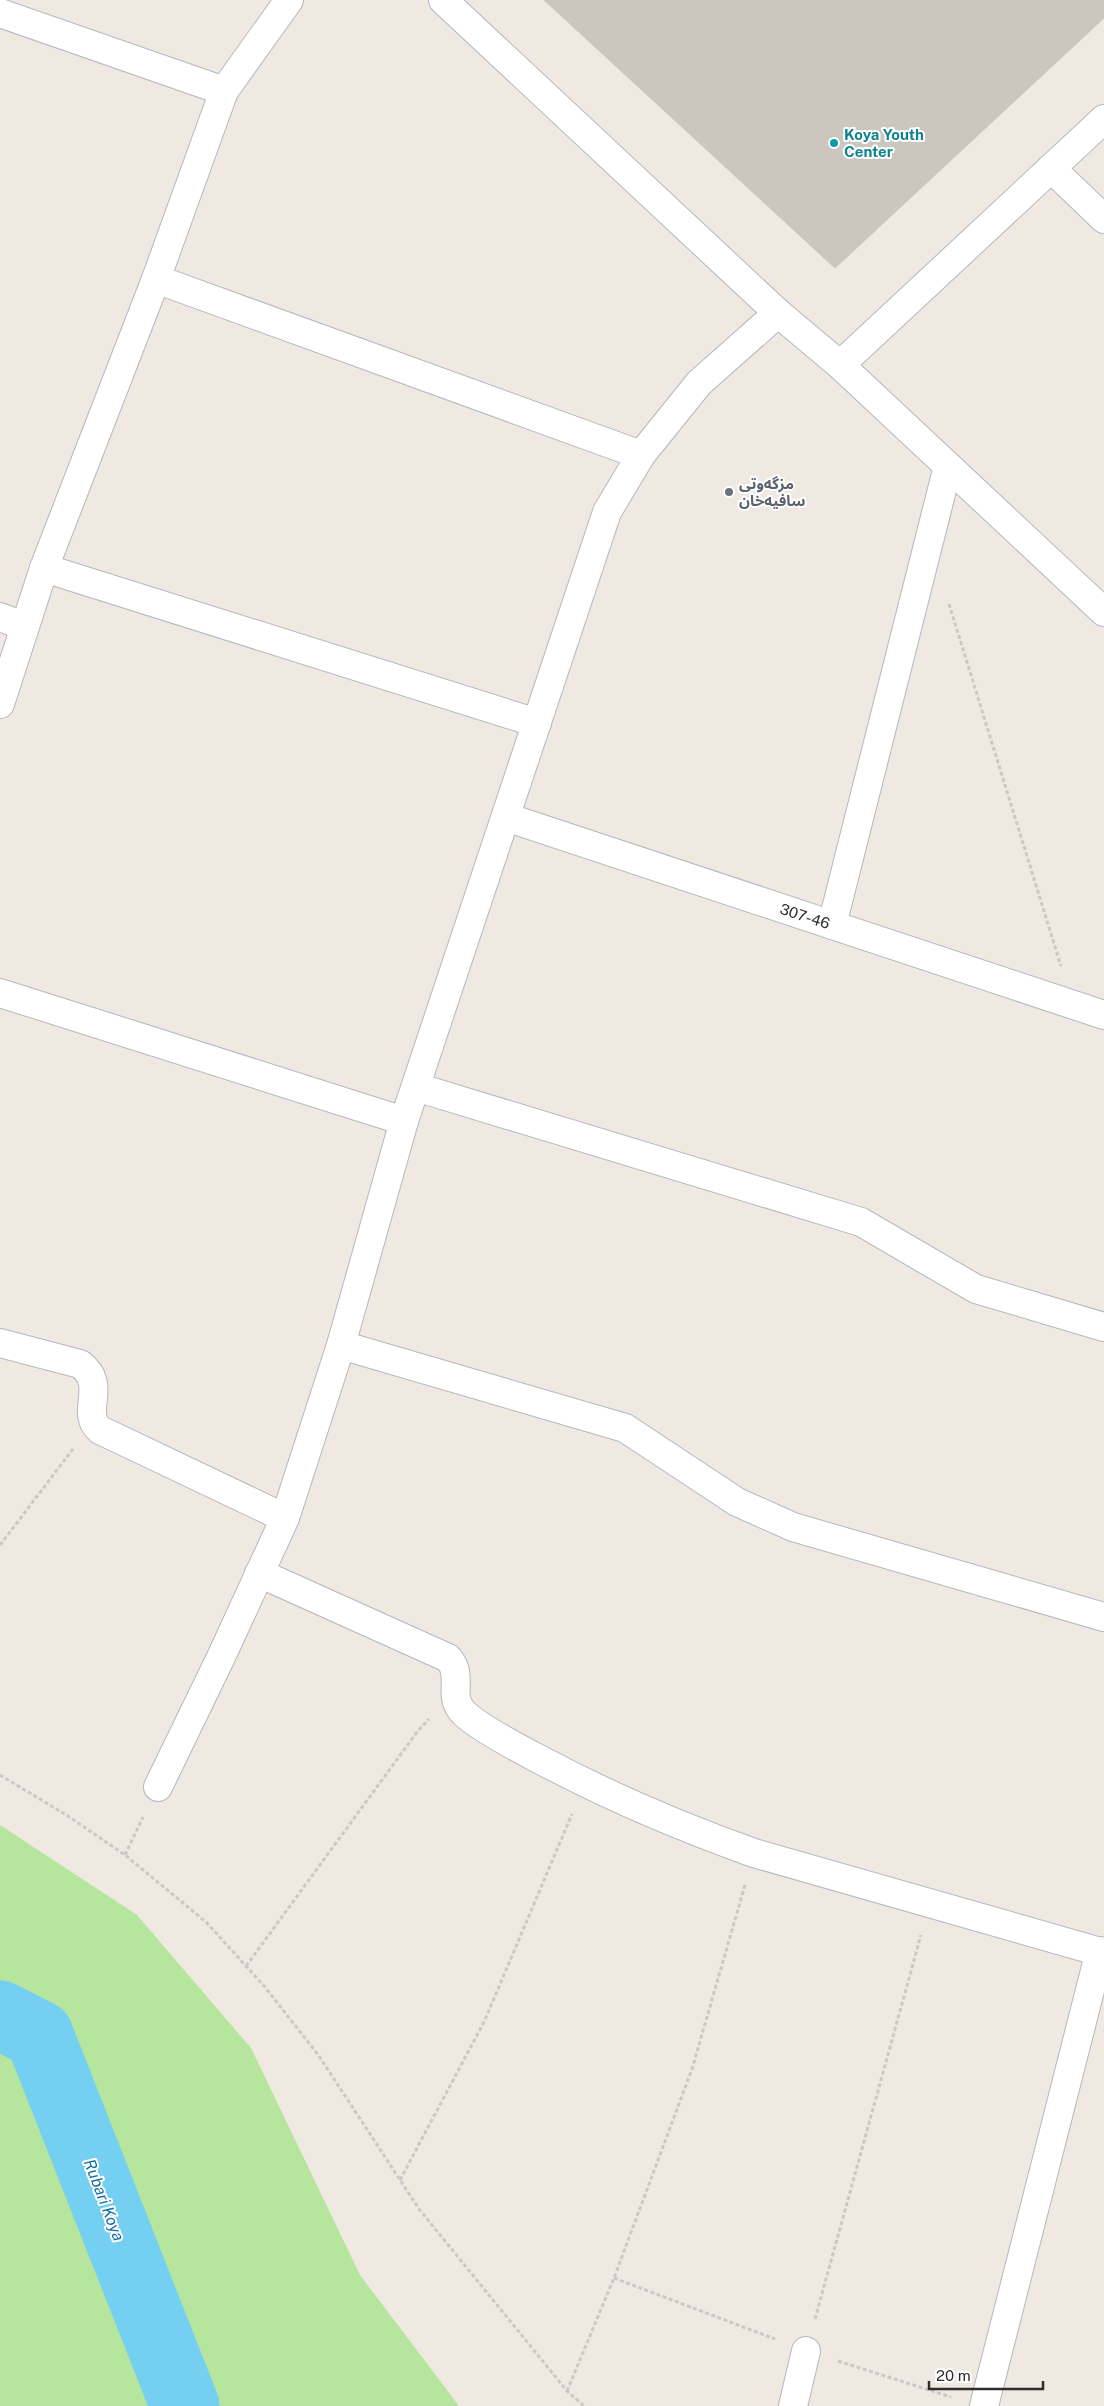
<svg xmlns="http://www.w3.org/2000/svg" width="1104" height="2406" viewBox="0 0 1104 2406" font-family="'Public Sans','Noto Sans Arabic',sans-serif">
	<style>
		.green { fill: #b6e59e }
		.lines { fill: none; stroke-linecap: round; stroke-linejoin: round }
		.river { stroke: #75cff0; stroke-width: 69 }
		.building { fill: #cbc7bf; stroke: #cbc5ba }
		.minor-casing { stroke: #b4b7c1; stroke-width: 30 }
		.path { stroke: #c9c9c9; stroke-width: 3; stroke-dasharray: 4 2.5; stroke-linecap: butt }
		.minor { stroke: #fff; stroke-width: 28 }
		.culture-dot { fill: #0f9aa8; stroke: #fff; stroke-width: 2 }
		.worship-dot { fill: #6b7280; stroke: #fff; stroke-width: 2 }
		.labels { text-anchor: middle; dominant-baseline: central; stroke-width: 4; stroke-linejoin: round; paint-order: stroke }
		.culture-label { font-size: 15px; font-weight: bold; fill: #0d838f; stroke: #fff; text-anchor: start }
		.worship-label { font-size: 15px; font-weight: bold; fill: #5b616d; stroke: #fff; text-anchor: start }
		.street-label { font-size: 15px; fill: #2e2e2e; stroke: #fff }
		.water-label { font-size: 16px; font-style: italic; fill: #0d6fa3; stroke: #fff }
	</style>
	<rect width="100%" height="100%" fill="#efe9e1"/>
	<path class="green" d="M 0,1825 L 137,1915 L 251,2048 L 360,2275 L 459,2406 L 0,2406 Z"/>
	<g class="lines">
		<path class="river" d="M 0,2015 L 39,2035 L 185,2406"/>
	</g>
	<path class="building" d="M 544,0 L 1104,0 L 1104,18 L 835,268 Z"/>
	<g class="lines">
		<g class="minor-casing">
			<g id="minor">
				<path d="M 443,0 L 778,313 L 840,365 L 1104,612"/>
				<path d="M 0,13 L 224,91"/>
				<path d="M 1051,168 L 1104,219"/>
				<path d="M 156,279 L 641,455"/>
				<path d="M 840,365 L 1104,119"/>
				<path d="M 44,568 L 537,723"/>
				<path d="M 0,617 L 24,626"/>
				<path d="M 0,704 L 44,568 L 156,279 L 224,91 L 289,0"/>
				<path d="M 506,817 L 1104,1015"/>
				<path d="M 832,925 L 948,466"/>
				<path d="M 0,993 L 404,1121"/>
				<path d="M 416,1087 L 861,1222 L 976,1289 L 1104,1327"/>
				<path d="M 0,1343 L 80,1364 C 109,1385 79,1412 100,1430 L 285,1518"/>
				<path d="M 341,1345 L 625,1428 L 737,1502 L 793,1527 L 1104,1617"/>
				<path d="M 259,1573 L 448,1658 C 465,1676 446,1696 464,1713 C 478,1727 516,1747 535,1757 C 606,1795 678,1826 754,1853 L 1104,1953"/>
				<path d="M 158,1787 L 222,1655 L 285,1518 L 341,1345 L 404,1121 L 607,512 L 641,455 L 699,383 L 778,313"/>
				<path d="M 793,2406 L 806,2351"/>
				<path d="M 984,2406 L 1100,1951"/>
			</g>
		</g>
		<g class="path">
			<path d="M 949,604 L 1061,966"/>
			<path d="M 0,1545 L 73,1449"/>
			<path d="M 0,1775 L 68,1816 L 125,1855 L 206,1922 L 265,1987 L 319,2056 L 419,2209 L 567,2391 L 584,2406"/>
			<path d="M 125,1855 L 143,1817"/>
			<path d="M 246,1966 L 417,1732 L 429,1719"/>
			<path d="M 400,2180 L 484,2022 L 572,1814"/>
			<path d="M 614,2278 L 775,2339"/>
			<path d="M 815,2319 L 921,1935"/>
			<path d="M 838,2361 L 951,2397"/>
			<path d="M 567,2391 L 614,2278 L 692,2069 L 745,1885"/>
		</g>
		<use href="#minor" class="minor"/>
	</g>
	<circle class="culture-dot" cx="834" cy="143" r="5"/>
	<circle class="worship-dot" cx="729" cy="492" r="5"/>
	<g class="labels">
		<g class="culture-label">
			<text x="844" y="134">Koya Youth<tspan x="844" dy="17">Center</tspan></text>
		</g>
		<g class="worship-label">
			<text x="739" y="483">مزگه‌وتی<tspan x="739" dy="17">سافیه‌خان</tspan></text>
		</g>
		<g class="street-label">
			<text transform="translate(805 916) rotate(18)">307-46</text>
		</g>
		<g class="water-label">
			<text transform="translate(104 2200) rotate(69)">Rubari Koya</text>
		</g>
	</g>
	<path d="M929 2381v8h114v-8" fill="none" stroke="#2e2e2e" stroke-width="2.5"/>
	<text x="936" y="2381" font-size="15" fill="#2e2e2e" stroke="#ffffff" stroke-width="4" paint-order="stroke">20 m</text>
</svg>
